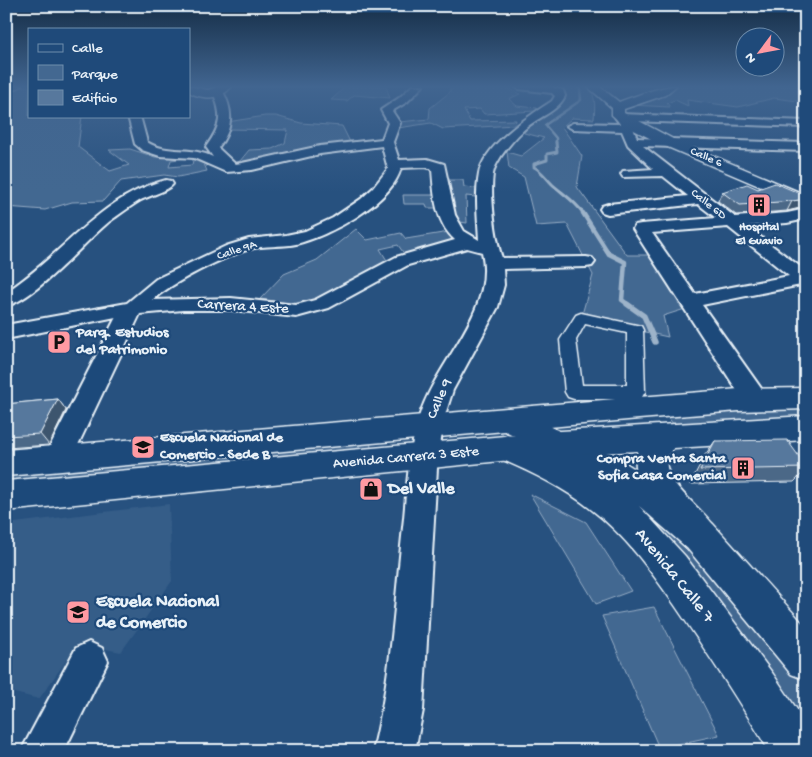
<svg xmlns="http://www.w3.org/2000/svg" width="812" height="757" viewBox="0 0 812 757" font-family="'Gochi Hand',sans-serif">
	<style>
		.built { fill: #355d88 }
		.green { fill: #436891; stroke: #96acc4 }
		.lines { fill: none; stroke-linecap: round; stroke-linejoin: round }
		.stream-far3 { stroke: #9db3c9; stroke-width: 2.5 }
		.stream-far2 { stroke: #9db3c9; stroke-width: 3 }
		.stream-far1 { stroke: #9db3c9; stroke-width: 4.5 }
		.stream { stroke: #9db3c9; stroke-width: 5.5 }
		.pedestrian-casing { stroke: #e8f1f8; stroke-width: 3 }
		.minor-casing { stroke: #e8f1f8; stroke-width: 4 }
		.tertiary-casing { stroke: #e8f1f8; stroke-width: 3 }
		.secondary-casing { stroke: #e8f1f8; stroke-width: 3 }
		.primary-casing { stroke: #e8f1f8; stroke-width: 3 }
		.pedestrian { fill: #1f4a7a; fill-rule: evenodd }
		.minor { fill: #1f4a7a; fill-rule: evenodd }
		.tertiary { fill: #1f4a7a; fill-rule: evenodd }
		.secondary { fill: #1f4a7a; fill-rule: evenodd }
		.primary { fill: #1f4a7a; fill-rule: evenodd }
		.wall { fill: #4b6787; stroke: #e8f1f8 }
		.shaded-wall { fill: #3d546e; stroke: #e8f1f8 }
		.building { fill: #57789d; stroke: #e8f1f8 }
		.labels { text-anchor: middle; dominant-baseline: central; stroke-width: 4.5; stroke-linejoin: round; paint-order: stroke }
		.far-street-label { font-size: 12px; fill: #e8f1f8; stroke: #1f4a7a }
		.far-poi-label { font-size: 12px; font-weight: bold; fill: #e8f1f8; stroke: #1f4a7a }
		.street-label { font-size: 15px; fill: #e8f1f8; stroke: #1f4a7a }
		.poi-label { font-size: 15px; font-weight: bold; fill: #e8f1f8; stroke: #1f4a7a; text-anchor: start }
		.near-poi-label { font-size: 18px; font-weight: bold; fill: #e8f1f8; stroke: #1f4a7a; text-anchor: start }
		.near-street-label { font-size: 18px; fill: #e8f1f8; stroke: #1f4a7a }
	</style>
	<rect width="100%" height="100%" fill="#27517f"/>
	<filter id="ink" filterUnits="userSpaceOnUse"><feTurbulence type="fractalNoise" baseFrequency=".02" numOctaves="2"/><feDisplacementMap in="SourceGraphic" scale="10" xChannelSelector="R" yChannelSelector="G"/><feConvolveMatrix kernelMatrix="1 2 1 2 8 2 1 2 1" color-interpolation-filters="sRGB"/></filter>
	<g filter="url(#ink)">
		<path class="built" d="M 169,504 L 172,581 L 121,652 L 78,644 L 39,699 L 6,691 L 6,524 Z"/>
		<g class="green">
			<path d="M 6,86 L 29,86 L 29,116 L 82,116 L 78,147 L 110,171 L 129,165 L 109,150 L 130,149 L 155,157 L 188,158 L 171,160 L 169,167 L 192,165 L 193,160 L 204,164 L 207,171 L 178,177 L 164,175 L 121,181 L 103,201 L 72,202 L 45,210 L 6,207 Z"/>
			<path d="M 338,86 L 386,86 L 390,98 L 354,95 L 347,101 L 331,100 L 343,89 Z"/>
			<path d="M 479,86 L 508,88 L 520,94 L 509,99 L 517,106 L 537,108 L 535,111 L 484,114 L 480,109 L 464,110 L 470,121 L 516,120 L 515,125 L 443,129 L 431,123 L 398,128 L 399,122 L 429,119 L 430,108 L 450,92 L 450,87 Z"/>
			<path d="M 553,86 L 589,86 C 596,98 595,106 594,119 L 572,118 L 562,127 L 582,156 L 577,187 L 627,255 L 648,255 L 685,309 L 663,316 L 668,337 L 581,318 L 593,275 L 567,224 L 536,226 L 524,177 L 509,168 L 507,152 L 521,156 L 544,138 L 524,133 C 532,114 562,114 566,95 Z"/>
			<path d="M 675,86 L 806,86 L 806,102 L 774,98 L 738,107 L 687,100 L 688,106 L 675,100 L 667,103 L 670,107 L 630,105 L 671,92 Z"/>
			<path d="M 265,116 L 276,116 L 301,123 L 342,126 L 350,142 L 237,166 L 232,164 L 240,161 L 249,150 L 272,149 L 285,143 L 288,130 L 227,129 L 227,122 Z"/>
			<path d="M 446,180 L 463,180 L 464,187 L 476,188 L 475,197 L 466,196 L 467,223 L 452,221 Z"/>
			<path d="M 403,195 L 441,195 L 443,208 L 427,208 L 426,204 L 404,204 Z"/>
			<path d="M 356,229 L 367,240 L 401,233 L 406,239 L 449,232 L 453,242 L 405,255 L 398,245 L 380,249 L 388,262 L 313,301 L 296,304 L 260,299 L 284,274 L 317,260 Z"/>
			<path d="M 806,407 L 806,418 L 745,420 L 674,425 L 667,416 L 714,411 Z"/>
			<path d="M 370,436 L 371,449 L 6,487 L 6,473 Z"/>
			<path d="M 570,457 L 672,522 L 806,680 L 806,744 Z"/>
			<path d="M 530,494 L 586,522 L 631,591 L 596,604 Z"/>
			<path d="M 654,607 L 719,735 L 659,748 L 602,616 Z"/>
		</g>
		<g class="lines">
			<path class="stream-far3" d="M 556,143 L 556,138 L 545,125 L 581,100 L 580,89 L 577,86"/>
			<path class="stream-far2" d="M 556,142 L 557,152 L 547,154 L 547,160 L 534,164 L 534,167 C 542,171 545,177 552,184 C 563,194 575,201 584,214"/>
			<path class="stream-far1" d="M 583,213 L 609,254 L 625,262 L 622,300 L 629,305"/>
			<path class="stream" d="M 627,304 L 644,316 L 655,342"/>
			<g class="pedestrian-casing">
				<path id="pedestrian" d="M 581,313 L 641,326 L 643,330 L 645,392 L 642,397 L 636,399 L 574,399 L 568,397 L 565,392 L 560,340 L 576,315 ZM 585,324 L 627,333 L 627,385 L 582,385 L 576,340 Z"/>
			</g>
			<g class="minor-casing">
				<g id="minor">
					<path d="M 412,86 L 423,86 L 407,102 L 392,111 L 400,123 L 393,142 L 399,160 L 427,159 L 444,164 L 455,215 L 464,231 L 479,240 C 478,219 475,195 479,174 C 484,145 529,116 552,101 L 555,96 L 552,93 L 519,89 L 514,86 L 548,86 L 563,90 L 565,96 C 557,112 540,116 527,127 C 516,136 495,160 493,174 C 490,196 495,237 502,258 L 586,257 L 592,258 L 595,262 L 592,266 L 586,267 L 503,269 L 504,285 L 498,307 L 453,390 L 444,418 L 437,468 L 423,710 L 415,751 L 373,751 C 392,675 395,596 404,518 C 407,485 409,449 419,417 C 436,361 496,312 482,252 L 467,248 L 408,265 L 329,308 L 296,317 L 231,310 L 183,310 L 140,314 L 68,466 L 58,469 L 48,466 L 44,458 L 116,317 L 6,339 L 6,325 L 127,303 L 156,279 L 226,246 L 249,239 L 286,235 L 305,231 L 333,218 L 361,199 L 373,188 L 388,169 L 382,146 L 320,154 L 252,170 L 226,172 L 194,158 L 160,156 L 142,150 L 135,144 L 128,116 L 140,116 L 147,142 C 167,155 192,146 213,157 L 206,147 C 221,126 223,116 213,92 L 214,90 L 222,90 C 234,111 233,129 218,148 L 235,164 L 242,163 L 320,146 L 382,139 L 388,123 L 381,110 L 399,98 ZM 426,167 L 432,169 C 434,194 435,222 455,240 L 396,257 L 315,300 L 296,305 L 231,298 L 152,300 C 174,282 222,257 250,249 C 265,245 281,247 296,244 C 329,236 392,203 401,168 Z"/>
					<path d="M 621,114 L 806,121 L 806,127 L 630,121 L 637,138 L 806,143 L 806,151 L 643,146 L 735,217 L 787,213 L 806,209 L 806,219 L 787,223 L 746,226 L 806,271 L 806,286 L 801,285 L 702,305 L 765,394 L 768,400 L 765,406 L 756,409 L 747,406 L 633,229 L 635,225 L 641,224 L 716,218 L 698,204 L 608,214 L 602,212 L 600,209 L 602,206 L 608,204 L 688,196 L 663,176 L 623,177 L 621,174 L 623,171 L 653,169 L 628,145 L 622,131 L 573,129 L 567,126 L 573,123 L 620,124 L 615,117 ZM 728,227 L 789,276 L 695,294 L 652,233 Z"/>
					<path d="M 166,180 L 171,181 L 173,184 C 168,191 148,196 139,201 C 129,207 120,214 110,221 C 84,242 36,299 6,306 L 6,292 C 61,257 100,196 166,180 Z"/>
					<path d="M 89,642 L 102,648 L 108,661 L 64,751 L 21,751 L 76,648 Z"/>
				</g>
			</g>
			<g class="tertiary-casing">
				<g id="tertiary">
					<path d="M 189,86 L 208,90 L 220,86 L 232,86 C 221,100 203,100 189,92 Z"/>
					<path d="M 587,86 L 599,86 L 619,102 C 635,96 661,86 676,86 L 665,95 L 624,109 L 624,113 L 673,139 L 806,195 L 806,206 L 663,145 L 622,124 L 612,115 L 612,108 Z"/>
					<path d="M 508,408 L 613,455 L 685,501 L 713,524 L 806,627 L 806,680 L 791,674 L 687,548 L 639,506 L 685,556 L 773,674 L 806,723 L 806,751 L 769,751 C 739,701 707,652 674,604 C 650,570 626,536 592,510 C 563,487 529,471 496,457 L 491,448 L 496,439 L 507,435 L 536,446 L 497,427 L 493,419 L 497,411 Z"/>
				</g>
			</g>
			<g class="secondary-casing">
				<path id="secondary" d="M 6,86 L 22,86 L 6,93 Z"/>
			</g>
			<g class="primary-casing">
				<g id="primary">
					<path d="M 806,388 L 806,409 L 739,411 L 639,419 L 6,476 L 6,450 L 639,397 L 739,389 Z"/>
					<path d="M 806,416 L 806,440 L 674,448 C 647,473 702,506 713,525 C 715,528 717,532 718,536 L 713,548 L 700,553 C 695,551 690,550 686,547 C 665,528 626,480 638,451 L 561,455 L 6,511 L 6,481 L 561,431 Z"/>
				</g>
			</g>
			<use href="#pedestrian" class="pedestrian"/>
			<use href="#minor" class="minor"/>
			<use href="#tertiary" class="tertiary"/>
			<use href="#secondary" class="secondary"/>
			<use href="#primary" class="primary"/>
		</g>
		<g class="wall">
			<path d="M 758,189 L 806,196 L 806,205 L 804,207 L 787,211 L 736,215 L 718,201 L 722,192 Z"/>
			<path d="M 58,399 L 66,410 L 49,445 L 6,448 L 6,404 Z"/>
			<path d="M 715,441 L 806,466 L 806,470 L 794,482 L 690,484 L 705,455 Z"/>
		</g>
		<g class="shaded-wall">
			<path d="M 806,199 L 806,205 L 804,207 L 787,211 L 792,201 Z"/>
			<path d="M 58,399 L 66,410 L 49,445 L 40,434 Z"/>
		</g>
		<g class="building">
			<path d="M 775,183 L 806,196 L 806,199 L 792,201 L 740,205 L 722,192 L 747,184 L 758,189 Z"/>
			<path d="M 58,399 L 40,434 L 6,436 L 6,404 Z"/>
			<path d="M 787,440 L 806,466 L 806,468 L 700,470 L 715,441 Z"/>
		</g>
	</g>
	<linearGradient id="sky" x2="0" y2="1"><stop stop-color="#152d46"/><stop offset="0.45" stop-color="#416590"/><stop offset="1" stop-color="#416590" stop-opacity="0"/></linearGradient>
	<rect width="812" height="192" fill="url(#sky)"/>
	<defs>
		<g id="building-square" transform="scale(1.25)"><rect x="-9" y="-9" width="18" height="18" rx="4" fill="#ff9aa2" stroke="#1f4a7a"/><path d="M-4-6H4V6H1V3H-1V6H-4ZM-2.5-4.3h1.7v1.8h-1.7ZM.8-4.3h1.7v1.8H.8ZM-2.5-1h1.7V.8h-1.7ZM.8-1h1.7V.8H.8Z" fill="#111"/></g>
		<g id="parking-square" transform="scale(1.25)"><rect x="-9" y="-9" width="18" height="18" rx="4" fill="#ff9aa2" stroke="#1f4a7a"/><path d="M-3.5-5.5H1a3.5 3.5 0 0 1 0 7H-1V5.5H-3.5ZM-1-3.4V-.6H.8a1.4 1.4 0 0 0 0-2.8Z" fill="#111"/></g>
		<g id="school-square" transform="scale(1.25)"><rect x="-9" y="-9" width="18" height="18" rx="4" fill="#ff9aa2" stroke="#1f4a7a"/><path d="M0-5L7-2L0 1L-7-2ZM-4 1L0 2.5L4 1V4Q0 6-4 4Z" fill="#111"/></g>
		<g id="shop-square" transform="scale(1.25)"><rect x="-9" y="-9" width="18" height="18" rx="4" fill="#ff9aa2" stroke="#1f4a7a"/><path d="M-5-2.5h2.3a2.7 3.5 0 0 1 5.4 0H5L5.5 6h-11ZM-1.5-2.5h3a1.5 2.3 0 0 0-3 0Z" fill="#111"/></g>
	</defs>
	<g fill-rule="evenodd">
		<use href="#building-square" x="759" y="205"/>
		<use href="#parking-square" x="59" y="342"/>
		<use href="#school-square" x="143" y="447"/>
		<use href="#building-square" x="743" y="468"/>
		<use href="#shop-square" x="371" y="489"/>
		<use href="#school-square" x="78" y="612"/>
	</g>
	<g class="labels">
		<g class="far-street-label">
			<text transform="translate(706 158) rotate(23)">Calle 6</text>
			<text transform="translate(708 205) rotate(38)">Calle 6D</text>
			<text transform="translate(237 251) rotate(-18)">Calle 9A</text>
		</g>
		<g class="far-poi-label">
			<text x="759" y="228">Hospital<tspan x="759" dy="14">El Guavio</tspan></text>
		</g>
		<g class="street-label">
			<text transform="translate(243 307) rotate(3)">Carrera 4 Este</text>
			<text transform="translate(440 399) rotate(-67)">Calle 9</text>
			<text transform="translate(406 458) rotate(-5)">Avenida Carrera 3 Este</text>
		</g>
		<g class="poi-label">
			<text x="76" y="333">Parq. Estudios<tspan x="76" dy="17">del Patrimonio</tspan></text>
			<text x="160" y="438">Escuela Nacional de<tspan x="160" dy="17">Comercio - Sede B</tspan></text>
			<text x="726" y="459" text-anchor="end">Compra Venta Santa<tspan x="726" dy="17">Sofia Casa Comercial</tspan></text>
		</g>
		<g class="near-poi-label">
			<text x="388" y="489">Del Valle</text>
			<text x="96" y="602">Escuela Nacional<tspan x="96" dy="21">de Comercio</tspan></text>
		</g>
		<g class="near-street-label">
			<text transform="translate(674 576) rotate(51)">Avenida Calle 7</text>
		</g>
	</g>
	<rect width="812" height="757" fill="none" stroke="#1f4a7a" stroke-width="25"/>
	<rect x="12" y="12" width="787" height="732" fill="none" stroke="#e8f1f8" stroke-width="2" filter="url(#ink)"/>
	<rect x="28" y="28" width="162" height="90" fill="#1f4a7a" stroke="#6f8dac"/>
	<rect x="38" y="44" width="25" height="8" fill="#1f4a7a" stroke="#6f8dac"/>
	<text x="72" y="52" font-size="15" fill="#e8f1f8">Calle</text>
	<rect x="38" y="65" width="25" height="15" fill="#436891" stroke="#6f8dac"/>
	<text x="72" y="78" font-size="15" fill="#e8f1f8">Parque</text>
	<rect x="38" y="90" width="25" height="15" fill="#57789d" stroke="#6f8dac"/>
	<text x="72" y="102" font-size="15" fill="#e8f1f8">Edificio</text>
	<g transform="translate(760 52) rotate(238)"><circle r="24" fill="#1f4a7a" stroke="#6f8dac"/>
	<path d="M0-4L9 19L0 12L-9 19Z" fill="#ff9aa2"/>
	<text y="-8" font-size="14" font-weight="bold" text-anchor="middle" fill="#e8f1f8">N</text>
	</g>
</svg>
